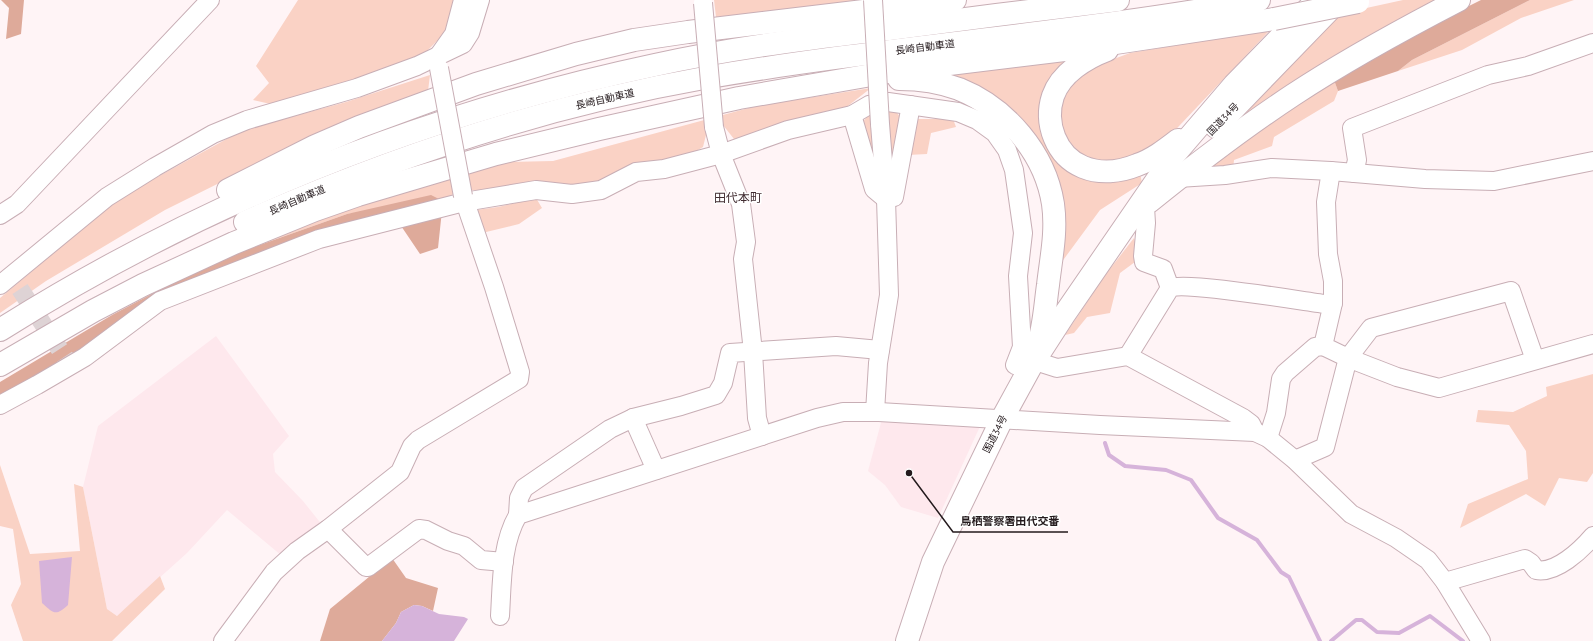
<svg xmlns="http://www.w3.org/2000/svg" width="1593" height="641" viewBox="0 0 1593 641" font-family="'PT Sans','Noto Sans JP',sans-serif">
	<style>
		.built { fill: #fee8ed }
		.green { fill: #fad2c5 }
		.forest { fill: #deaa9a }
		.water { fill: #d6b3da }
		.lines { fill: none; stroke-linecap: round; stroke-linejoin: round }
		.stream { stroke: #d6b3da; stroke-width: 4 }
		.minor-tunnel { stroke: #ded3d5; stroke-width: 18; stroke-dasharray: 18 9; stroke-linecap: butt }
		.minor-casing { stroke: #c8aeb5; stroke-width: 20 }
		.highway-casing { stroke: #c8aeb5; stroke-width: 24 }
		.minor { stroke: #fff; stroke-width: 18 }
		.highway { stroke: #fff; stroke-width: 22 }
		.minor-bridge-casing { stroke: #c8aeb5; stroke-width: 20; stroke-linecap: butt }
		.highway-bridge-casing { stroke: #c8aeb5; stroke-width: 24; stroke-linecap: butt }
		.minor-bridge { stroke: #fff; stroke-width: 18 }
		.highway-bridge { stroke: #fff; stroke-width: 22 }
		.labels { text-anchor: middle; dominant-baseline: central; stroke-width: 3; stroke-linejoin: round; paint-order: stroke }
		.street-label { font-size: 10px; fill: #241a1d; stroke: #fff }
		.quarter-label { font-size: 12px; fill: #402c31; stroke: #fff }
		.leader { fill: none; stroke: #241a1d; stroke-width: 1.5 }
		.callout-dot { fill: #241a1d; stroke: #fff; stroke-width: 1.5 }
		.callout-label { font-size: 11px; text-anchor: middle; font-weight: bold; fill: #241a1d; stroke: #fff; stroke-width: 3; stroke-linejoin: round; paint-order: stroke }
	</style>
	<rect width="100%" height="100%" fill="#fff4f6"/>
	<g class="built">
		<path d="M 216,336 L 289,436 L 273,454 L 275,472 L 303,501 L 323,526 L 282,556 L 227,510 L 187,553 L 117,616 L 107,609 L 83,487 L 98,426 Z"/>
		<path d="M 882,419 L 982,422 L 938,518 L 901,507 L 885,485 L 868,471 Z"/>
	</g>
	<g class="green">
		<path d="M 298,0 L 455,0 L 445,33 L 423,55 L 355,83 L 275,105 L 253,100 L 269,83 L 256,66 Z"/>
		<path d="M 714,0 L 874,0 L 716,17 Z"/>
		<path d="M 1403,0 L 1444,0 L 1242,121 L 1238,118 L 1339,14 Z"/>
		<path d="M 1530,0 L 1574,0 L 1521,18 L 1462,50 L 1398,71 L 1412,60 Z"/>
		<path d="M 1271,29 L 1162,144 L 1134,158 L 1105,163 L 1081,154 L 1064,136 L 1059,113 L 1068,89 L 1092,67 L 1130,53 Z"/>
		<path d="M 1066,56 L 1068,62 L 1053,154 L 1140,173 L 1142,183 L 1100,210 L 1061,263 L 1045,156 L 942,73 Z"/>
		<path d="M 430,75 L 428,91 L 324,131 L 165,210 L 46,281 L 0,313 L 0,298 L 119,198 L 243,130 L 346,102 Z"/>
		<path d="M 1334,80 L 1338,91 L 1334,101 L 1274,137 L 1272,146 L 1234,160 L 1233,170 L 1201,173 L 1211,159 Z"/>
		<path d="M 871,88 L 844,109 L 734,139 L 723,125 L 708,127 L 703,147 L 688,156 L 631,167 L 593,183 L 569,187 L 481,192 C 464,187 456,191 443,201 L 347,214 L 212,262 L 304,223 L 503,162 L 553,161 L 756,106 Z"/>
		<path d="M 895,110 L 903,121 L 890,187 L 878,184 L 863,122 L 870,112 Z"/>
		<path d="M 917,119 L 953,119 L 956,127 L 931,133 L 927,154 L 908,155 Z"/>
		<path d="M 536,198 L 542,208 L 519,224 L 482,233 L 476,210 L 498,207 Z"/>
		<path d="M 1134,238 L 1139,259 L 1120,273 L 1110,313 L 1087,317 L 1074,333 L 1065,335 L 1106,274 Z"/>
		<path d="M 1593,374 L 1593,473 L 1587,482 L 1559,478 L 1545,506 L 1526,494 L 1460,528 L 1468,504 L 1528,479 L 1526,451 L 1509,425 L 1476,422 L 1478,410 L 1513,412 L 1547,396 L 1546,387 Z"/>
		<path d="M 0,465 L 30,554 L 80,551 L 74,484 L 83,487 L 107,609 L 117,616 L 160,576 L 165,589 L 112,641 L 23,641 L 11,605 L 21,584 L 13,529 L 0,526 Z"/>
	</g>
	<g class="forest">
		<path d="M 1,0 L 24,0 L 21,34 L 6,39 L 9,8 Z"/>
		<path d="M 1481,0 L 1530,0 L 1412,60 L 1398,71 L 1338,91 L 1334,80 L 1439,21 Z"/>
		<path d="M 431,195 L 443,201 L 438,248 L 420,254 L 395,217 L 162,294 L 44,376 L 0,397 L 0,382 L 112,315 L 212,262 L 347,214 Z"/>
		<path d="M 392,558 L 406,578 L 438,588 L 433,611 L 422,606 L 414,605 L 401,612 L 396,623 L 382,641 L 320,641 L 330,609 Z"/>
	</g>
	<g class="water">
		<path d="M 72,557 L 68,605 C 56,616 54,614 42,603 L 39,561 Z"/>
		<path d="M 414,605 L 422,606 L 439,614 L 464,617 L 468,619 L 454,641 L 382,641 L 396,623 L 401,612 Z"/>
	</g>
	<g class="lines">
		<g class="stream">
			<path d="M 1105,443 L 1109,455 L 1125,466 L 1166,470 L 1191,480 L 1218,518 L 1257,540 L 1281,572 L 1289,577 L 1320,641"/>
			<path d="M 1331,641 L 1356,620 L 1362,620 L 1377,632 L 1399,633 L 1430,616 L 1463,641"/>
		</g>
		<path class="minor-tunnel" d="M 20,289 L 66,359"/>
		<g class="minor-casing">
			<g id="minor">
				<path d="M 439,55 L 454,34 L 463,0"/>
				<path d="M 852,115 L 874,189 L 886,199 L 894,197 L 911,105"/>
				<path d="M 714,127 L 721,154 L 741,204 L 746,242 L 743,259 L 753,352 L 757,418 L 762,436"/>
				<path d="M 1331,171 L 1326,202 L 1328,254 L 1333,281 L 1333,303 L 1323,346 L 1348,358 L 1371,328 L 1511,291 L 1535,360"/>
				<path d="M 1354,173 L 1357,160 L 1352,128 L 1488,75 L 1528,66 L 1593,43"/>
				<path d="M 1178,178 L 1225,175 L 1272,168 L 1331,171 L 1425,179 L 1494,181 L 1593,161"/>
				<path d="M 1145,207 L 1146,223 L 1143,256 L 1144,262 L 1163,269 L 1170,288"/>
				<path d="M 0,215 L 17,204 L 210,0"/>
				<path d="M 0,285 L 107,197 L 155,167 L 213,134 L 247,120 L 357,88 L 417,66 L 463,44 L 470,33 L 480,0"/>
				<path d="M 1128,356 L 1170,288 C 1184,281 1301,301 1325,304 L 1333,303"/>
				<path d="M 1035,361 L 1057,368 L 1128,356 L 1243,418 L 1251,424 L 1255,432"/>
				<path d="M 0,405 L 37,385 L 85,357 L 160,301 L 319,239 L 464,202 L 536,190 L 572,194 L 601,190 L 636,172 L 664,169 L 721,154 L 788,130 L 852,115 L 869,105 L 888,102 L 958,112 L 977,120 L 995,133 L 1007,150 L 1014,170 L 1023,233 L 1018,276 L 1022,347 L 1015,365"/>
				<path d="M 875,412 L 878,363 L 889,295 L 886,199 L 880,124"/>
				<path d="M 633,418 L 656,470"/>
				<path d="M 1268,438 L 1276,413 L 1281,379 L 1285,373 L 1315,347 L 1323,346"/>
				<path d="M 1295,460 L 1325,447 L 1348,358 L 1397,377 L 1439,388 L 1593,344"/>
				<path d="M 518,515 L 519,498 L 524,488 L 610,429 L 633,418 L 681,406 L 716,395 L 723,383 L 730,353 L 836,346 L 880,350"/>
				<path d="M 328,529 L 366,567 L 368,567 L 419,529 L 426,530 L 448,541 L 464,546 L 481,560 L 504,562"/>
				<path d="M 1445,582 L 1525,559 L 1531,563 L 1536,570 C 1556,574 1581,550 1593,536"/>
				<path d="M 500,616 C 502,583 501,544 518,515 L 817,418 L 843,412 L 879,412 L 1100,425 L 1255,432 L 1268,438 L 1295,460 L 1351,514 L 1396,538 L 1428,560 L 1445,582 L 1481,641"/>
				<path d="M 223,641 L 274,572 L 297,551 L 328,529 L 400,472 L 412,446 L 418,440 L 519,379 L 520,372 L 494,287 L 463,196"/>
			</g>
		</g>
		<g class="highway-casing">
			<g id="highway">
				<path d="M 1107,50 C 1086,58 1061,73 1053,96 C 1044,123 1056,156 1083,167 C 1100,174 1120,172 1137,165 C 1152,160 1165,150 1178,140"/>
				<path d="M 899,79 C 919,79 940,82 959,89 C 1006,108 1045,153 1053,204 C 1057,232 1051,258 1048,285 C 1045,306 1044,329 1037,348"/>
				<path d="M 1216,127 L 1339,0"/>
				<path d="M 228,190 L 315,146 L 359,127 L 476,84 L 576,54 L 634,40 L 688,32 L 955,0"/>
				<path d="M 1149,202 C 1196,164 1243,128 1293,95 C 1346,60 1403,29 1459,0"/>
				<path d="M 245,222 C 392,157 545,106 704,78 C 888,46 1075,34 1259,0"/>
				<path d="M 0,330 C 203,202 420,115 655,65 C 732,48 811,38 889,29 C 965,19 1042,9 1118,0"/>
				<path d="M 0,365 L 93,311 L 143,285 L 234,243 L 315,210 L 358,195 L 496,154 L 599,129 L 739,98 L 900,70 L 1089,47 L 1274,19"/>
				<path d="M 907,641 L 933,562 L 1002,419 L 1031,366 L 1064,315 L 1174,155 L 1234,85 L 1312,5"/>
			</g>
		</g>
		<use href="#minor" class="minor"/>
		<use href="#highway" class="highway"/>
		<g class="minor-bridge-casing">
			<g id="minor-bridge">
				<path d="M 873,0 L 880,124"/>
				<path d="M 703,3 L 714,127"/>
				<path d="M 439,68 L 463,196"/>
			</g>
		</g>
		<g class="highway-bridge-casing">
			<path id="highway-bridge" d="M 1274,19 L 1358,2"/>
		</g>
		<use href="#minor-bridge" class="minor-bridge"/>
		<use href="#highway-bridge" class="highway-bridge"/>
	</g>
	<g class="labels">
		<g class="street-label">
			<text transform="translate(925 47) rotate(-7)">長崎自動車道</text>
			<text transform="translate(605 99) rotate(-13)">長崎自動車道</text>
			<text transform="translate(1223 119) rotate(-46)">国道34号</text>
			<text transform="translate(297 200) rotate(-23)">長崎自動車道</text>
			<text transform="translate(995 434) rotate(-63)">国道34号</text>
		</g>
		<g class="quarter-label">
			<text x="738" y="197">田代本町</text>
		</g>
	</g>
	<path class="leader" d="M909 473L953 532H1068"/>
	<circle class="callout-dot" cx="909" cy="473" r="4"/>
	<g class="callout-label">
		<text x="1010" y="525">鳥栖警察署田代交番</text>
	</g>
</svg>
